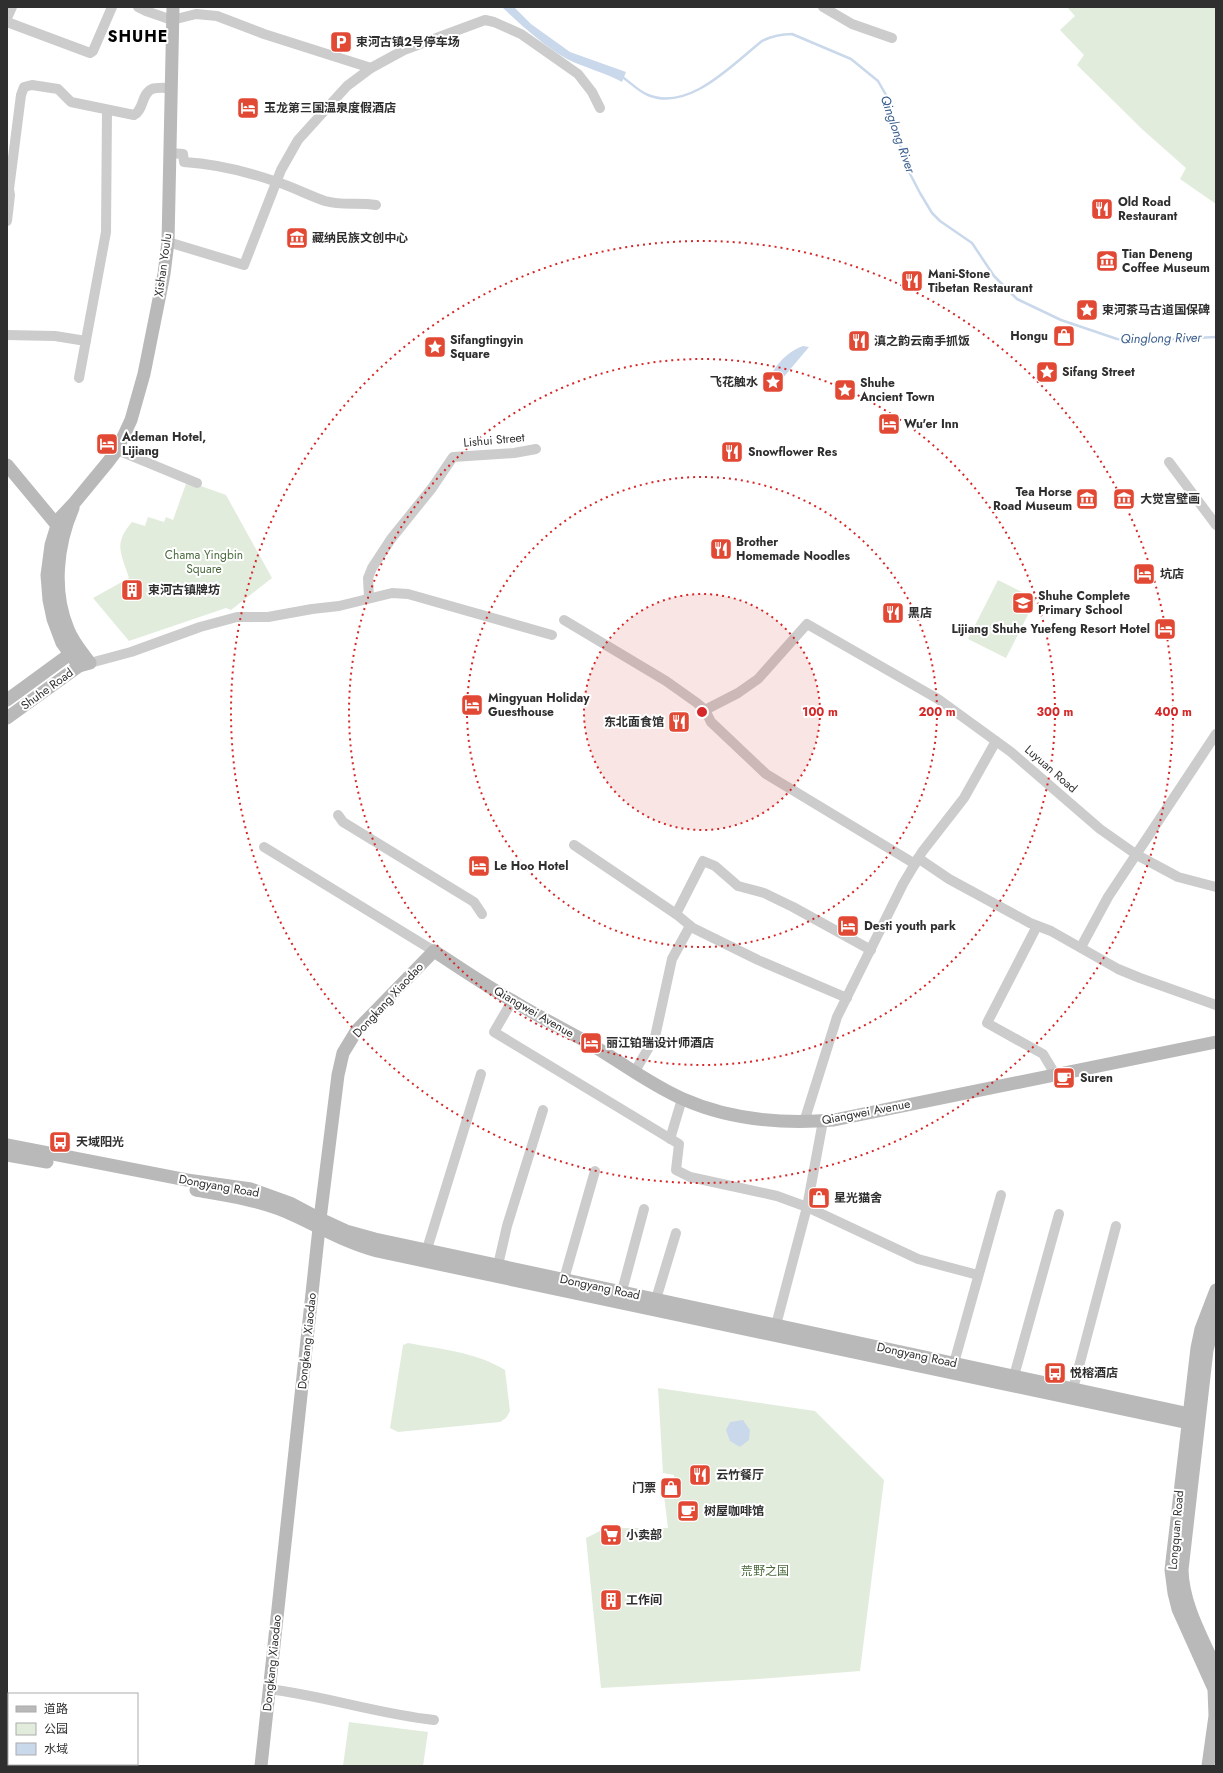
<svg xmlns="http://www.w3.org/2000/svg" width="1223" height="1773" viewBox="0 0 1223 1773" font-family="Jost,'Noto Sans SC',sans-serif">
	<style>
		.green { fill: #e2ecdd }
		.water { fill: #cad8eb }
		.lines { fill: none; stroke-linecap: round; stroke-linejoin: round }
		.stream { stroke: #cad8eb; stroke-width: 2.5 }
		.street { stroke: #ccc; stroke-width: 10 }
		.secondary { stroke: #b9b9b9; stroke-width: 13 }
		.ring { fill: none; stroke: #d62828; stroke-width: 2; stroke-dasharray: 2 4 }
		.labels { text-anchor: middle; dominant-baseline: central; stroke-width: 4; stroke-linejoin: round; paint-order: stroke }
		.poi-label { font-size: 12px; font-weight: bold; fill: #2f2f2f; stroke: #fff; text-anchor: start }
		.street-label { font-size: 12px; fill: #2f2f2f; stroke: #fff }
		.park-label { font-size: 12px; fill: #4a6a3d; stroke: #fff }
		.water-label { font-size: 13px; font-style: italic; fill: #3e6190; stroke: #fff }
		.district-label { font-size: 16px; font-weight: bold; letter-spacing: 1px; fill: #000; stroke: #fff }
		.centre { fill: #d62828; stroke: #fff; stroke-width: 2 }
		.ring-label { font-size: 12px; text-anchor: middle; font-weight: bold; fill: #d62828; stroke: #fff; stroke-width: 4; stroke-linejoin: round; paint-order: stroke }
	</style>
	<rect width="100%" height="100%" fill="#fff"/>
	<g class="green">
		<path d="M 1067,7 L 1216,7 L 1216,204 L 1180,179 L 1186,168 L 1143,130 L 1077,65 L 1084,55 L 1060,30 L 1075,16 Z"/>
		<path d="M 187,481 L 226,495 L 272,578 L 231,610 L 226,608 L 129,641 L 93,598 L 129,578 C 121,552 113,544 132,522 L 145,526 L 148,517 L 164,522 L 166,517 L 173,520 Z"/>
		<path d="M 998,580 L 1036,599 L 1006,658 L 968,639 Z"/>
		<path d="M 408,1343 C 440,1349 476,1352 505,1370 L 510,1411 L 506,1418 L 500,1422 L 398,1432 L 390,1428 L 403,1345 Z"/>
		<path d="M 658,1388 L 815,1411 L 884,1480 L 860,1671 L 759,1679 L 601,1688 L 586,1538 L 606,1528 L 668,1528 L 663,1488 L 674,1490 L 674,1475 L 663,1473 Z"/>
		<path d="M 349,1722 L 428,1732 L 423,1766 L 343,1766 Z"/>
	</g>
	<g class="water">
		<path d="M 502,7 L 514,7 L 531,24 L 570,52 L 626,72 L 622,82 C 604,72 585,68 567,59 C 543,45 522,26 502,7 Z"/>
		<path d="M 803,346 L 809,347 L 771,392 L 767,389 C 769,370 786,352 803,346 Z"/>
		<path d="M 743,1420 L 750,1430 L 749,1440 L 740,1447 L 730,1441 L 726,1430 L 730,1422 Z"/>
	</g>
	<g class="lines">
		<path class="stream" d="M 621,76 C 630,82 638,91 648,95 C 689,112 733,64 762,41 C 772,36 781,34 792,34 L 851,59 L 878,81 L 886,95 L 892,113 L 902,152 L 908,170 L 920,193 L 932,213 L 940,221 L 972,243 L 994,276 L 1017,299 L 1061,320 L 1117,339 L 1131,341 L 1216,337"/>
		<g class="street">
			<path d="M 138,7 L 146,11 L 172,20 L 196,14 L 217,16 L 264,34 L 371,68"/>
			<path d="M 823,7 L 852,24 L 892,38"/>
			<path d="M 7,18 L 12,7"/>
			<path d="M 7,22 L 90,53 L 93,51 L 112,7"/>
			<path d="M 170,153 L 183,154 L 184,162 C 216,164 246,171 277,182 C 293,187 308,195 325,201 C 342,206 359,202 376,205"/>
			<path d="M 7,221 L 10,195 L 9,189 L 21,95 L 24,87 L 32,85 L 58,89 L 71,102 L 134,115 C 144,110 141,94 152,89 C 157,87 165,88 171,88"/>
			<path d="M 168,242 L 244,265 L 281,170 L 298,140 L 347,86 L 371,68 L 404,50 L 485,20 L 494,22 L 521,34 L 578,74 L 592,92 L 600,108"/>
			<path d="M 7,335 L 55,336 L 86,341"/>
			<path d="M 79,378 L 106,232 L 107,110"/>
			<path d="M 117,450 L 197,483"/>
			<path d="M 1169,462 L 1216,525"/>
			<path d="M 369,598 L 368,578 L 372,568 L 391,539 L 432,488 L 453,457 L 514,453 L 536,449"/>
			<path d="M 564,620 L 666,681 L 697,703 L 705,710 L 711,722 L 766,774 L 915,864"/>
			<path d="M 90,663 L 131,652 L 200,627 L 237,617 L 268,617 L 312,609 L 339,606 L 392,593 L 408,594 L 552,635"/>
			<path d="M 705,710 L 738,693 L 758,679 L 807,624 L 938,699 L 1011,752 L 1100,829 L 1137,855 L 1178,877 L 1216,887"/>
			<path d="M 338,815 L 343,822 L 474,902 L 482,914"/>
			<path d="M 574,845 L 676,914 L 693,928 L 758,960 L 847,998"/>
			<path d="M 264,847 L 434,951"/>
			<path d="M 918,858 L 949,879 L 1030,923 L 1051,931 L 1118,969 L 1140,978 L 1216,1005"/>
			<path d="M 676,914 L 703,861 L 715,866 L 738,886 L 764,893 L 793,907 L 871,950"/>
			<path d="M 1037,926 L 987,1023 L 1043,1054 L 1055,1074"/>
			<path d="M 1081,947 L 1108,897 L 1216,734"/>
			<path d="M 512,1001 L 494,1032 L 679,1144 L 676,1170 L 690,1177 L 777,1196 L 807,1207 L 918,1259 L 978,1275"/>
			<path d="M 635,1071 L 655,1037 L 672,959 L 690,926"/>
			<path d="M 804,1122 L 837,1017 L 903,884 L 922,852 L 964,798 L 996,741"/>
			<path d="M 670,1139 L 682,1099"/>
			<path d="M 427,1249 L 481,1074"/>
			<path d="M 498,1265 L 507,1226 L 543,1110"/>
			<path d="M 564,1279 L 595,1171"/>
			<path d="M 622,1291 L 644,1209"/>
			<path d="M 656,1299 L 676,1233"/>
			<path d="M 776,1325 L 807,1207 L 823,1121"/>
			<path d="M 954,1363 L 1001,1195"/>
			<path d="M 1014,1376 L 1059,1214"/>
			<path d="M 1073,1389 L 1116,1226"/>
			<path d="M 269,1689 C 325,1696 378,1714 434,1720"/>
		</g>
		<g class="secondary">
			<path d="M 7,465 L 56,524"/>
			<path d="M 79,666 L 62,643 L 53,619 L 49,600 L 47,575 L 51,545 L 59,519 L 75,502 L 108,462 L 117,450 L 131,420 L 144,374 L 164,274 L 168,242 L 173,7"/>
			<path d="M 7,700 L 70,654 L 76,648"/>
			<path d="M 7,718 L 79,666 L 90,663 C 82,652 73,642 68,629 C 52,591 57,545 73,508"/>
			<path d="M 7,1145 L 187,1180 L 251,1189 L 290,1203 L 320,1219 L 346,1231 L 375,1239 L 1199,1416"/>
			<path d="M 7,1155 L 47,1162"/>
			<path d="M 196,1190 C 224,1195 252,1199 279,1209 C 312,1222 342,1242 377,1251 L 1198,1425"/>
			<path d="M 1216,1316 L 1207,1350 L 1182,1570 C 1183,1605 1202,1637 1216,1669"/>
			<path d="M 261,1766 L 320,1219 L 338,1075 L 343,1053 L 357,1030 L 434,951 C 460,968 486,986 513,1001 C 539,1017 566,1030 592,1045 C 622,1063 651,1085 683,1099 C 730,1120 784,1124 834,1120 L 1216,1042"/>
			<path d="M 1208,1766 L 1215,1716 L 1214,1689 L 1178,1609 L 1174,1593 L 1171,1570 L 1197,1348 L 1201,1329 L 1216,1290"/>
		</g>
	</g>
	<circle cx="702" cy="712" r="118" fill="#d62828" fill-opacity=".12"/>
	<g class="ring">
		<circle cx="702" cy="712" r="118"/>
		<circle cx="702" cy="712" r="235"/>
		<circle cx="702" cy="712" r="353"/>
		<circle cx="702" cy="712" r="471"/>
	</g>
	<defs>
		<g id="parking-square" transform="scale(1.15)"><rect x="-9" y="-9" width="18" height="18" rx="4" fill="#e24935" stroke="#fff"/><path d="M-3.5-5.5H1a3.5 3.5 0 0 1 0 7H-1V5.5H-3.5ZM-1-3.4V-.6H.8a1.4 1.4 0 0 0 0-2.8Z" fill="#fff"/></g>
		<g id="hotel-square" transform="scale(1.15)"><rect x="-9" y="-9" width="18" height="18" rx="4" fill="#e24935" stroke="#fff"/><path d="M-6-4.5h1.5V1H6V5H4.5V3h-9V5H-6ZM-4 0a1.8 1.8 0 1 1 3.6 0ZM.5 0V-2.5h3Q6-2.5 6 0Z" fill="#fff"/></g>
		<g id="restaurant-square" transform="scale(1.15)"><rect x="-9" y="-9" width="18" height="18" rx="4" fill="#e24935" stroke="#fff"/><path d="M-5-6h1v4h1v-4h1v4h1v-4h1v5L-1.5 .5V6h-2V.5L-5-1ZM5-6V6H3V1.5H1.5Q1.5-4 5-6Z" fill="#fff"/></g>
		<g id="museum-square" transform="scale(1.15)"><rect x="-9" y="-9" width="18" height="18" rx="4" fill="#e24935" stroke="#fff"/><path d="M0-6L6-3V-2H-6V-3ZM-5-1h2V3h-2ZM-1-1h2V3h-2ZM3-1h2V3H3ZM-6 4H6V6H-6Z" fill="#fff"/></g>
		<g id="sight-square" transform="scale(1.15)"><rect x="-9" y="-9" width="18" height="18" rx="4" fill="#e24935" stroke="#fff"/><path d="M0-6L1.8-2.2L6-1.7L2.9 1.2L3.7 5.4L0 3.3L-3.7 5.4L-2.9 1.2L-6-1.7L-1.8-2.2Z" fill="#fff"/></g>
		<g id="shop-square" transform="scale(1.15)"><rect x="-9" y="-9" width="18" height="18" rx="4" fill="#e24935" stroke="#fff"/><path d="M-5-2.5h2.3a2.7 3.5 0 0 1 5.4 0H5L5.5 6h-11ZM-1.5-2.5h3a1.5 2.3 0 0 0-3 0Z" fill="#fff"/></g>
		<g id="building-square" transform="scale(1.15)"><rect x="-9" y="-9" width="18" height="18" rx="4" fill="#e24935" stroke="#fff"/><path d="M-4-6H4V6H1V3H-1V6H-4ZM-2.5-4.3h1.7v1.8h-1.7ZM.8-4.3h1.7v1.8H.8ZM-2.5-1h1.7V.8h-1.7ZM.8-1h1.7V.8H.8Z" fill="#fff"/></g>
		<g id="school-square" transform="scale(1.15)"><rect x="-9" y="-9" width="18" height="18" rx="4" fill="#e24935" stroke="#fff"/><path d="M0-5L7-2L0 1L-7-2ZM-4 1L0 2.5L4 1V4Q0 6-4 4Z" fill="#fff"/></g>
		<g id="cafe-square" transform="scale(1.15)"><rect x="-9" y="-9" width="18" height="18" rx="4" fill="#e24935" stroke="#fff"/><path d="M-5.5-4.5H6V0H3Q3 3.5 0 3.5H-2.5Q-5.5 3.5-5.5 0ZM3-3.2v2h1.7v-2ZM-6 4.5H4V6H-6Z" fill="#fff"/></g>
		<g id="bus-square" transform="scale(1.15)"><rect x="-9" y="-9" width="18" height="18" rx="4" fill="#e24935" stroke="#fff"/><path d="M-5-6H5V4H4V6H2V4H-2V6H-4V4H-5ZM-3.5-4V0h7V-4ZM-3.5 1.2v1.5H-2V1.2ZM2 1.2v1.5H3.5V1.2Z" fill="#fff"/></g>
		<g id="supermarket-square" transform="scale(1.15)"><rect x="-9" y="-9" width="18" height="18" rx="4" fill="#e24935" stroke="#fff"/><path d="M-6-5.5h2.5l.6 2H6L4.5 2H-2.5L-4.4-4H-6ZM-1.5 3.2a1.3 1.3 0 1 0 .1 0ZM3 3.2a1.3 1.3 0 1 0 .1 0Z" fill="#fff"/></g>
	</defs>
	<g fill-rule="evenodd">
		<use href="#parking-square" x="341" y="42"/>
		<use href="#hotel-square" x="248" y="108"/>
		<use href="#restaurant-square" x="1102" y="209"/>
		<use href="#museum-square" x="297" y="238"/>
		<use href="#museum-square" x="1107" y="261"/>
		<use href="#restaurant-square" x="912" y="281"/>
		<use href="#sight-square" x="1087" y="310"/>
		<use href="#shop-square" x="1064" y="336"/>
		<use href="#restaurant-square" x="859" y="341"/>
		<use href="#sight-square" x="435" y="347"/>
		<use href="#sight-square" x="1047" y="372"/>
		<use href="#sight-square" x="773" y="382"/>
		<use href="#sight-square" x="845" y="390"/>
		<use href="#hotel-square" x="889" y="424"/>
		<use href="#hotel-square" x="107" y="444"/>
		<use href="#restaurant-square" x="732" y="452"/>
		<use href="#museum-square" x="1087" y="499"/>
		<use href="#museum-square" x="1124" y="499"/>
		<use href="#restaurant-square" x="721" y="549"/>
		<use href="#hotel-square" x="1144" y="574"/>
		<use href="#building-square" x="132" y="590"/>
		<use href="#school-square" x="1023" y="603"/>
		<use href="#restaurant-square" x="893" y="613"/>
		<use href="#hotel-square" x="1165" y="629"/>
		<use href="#hotel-square" x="472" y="705"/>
		<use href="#restaurant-square" x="679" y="722"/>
		<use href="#hotel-square" x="479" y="866"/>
		<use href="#hotel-square" x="848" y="926"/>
		<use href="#hotel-square" x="591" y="1043"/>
		<use href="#cafe-square" x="1064" y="1078"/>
		<use href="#bus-square" x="60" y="1142"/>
		<use href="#shop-square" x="819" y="1198"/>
		<use href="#bus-square" x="1055" y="1373"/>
		<use href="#restaurant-square" x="700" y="1475"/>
		<use href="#shop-square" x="671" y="1488"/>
		<use href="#cafe-square" x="688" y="1511"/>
		<use href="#supermarket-square" x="611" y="1535"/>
		<use href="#building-square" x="611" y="1600"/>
	</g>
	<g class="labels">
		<g class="poi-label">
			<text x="356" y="42">束河古镇2号停车场</text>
			<text x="264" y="108">玉龙第三国温泉度假酒店</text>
			<text x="1118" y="202">Old Road<tspan x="1118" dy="14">Restaurant</tspan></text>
			<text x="312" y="238">藏纳民族文创中心</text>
			<text x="1122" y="254">Tian Deneng<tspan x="1122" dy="14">Coffee Museum</tspan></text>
			<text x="928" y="274">Mani-Stone<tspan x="928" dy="14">Tibetan Restaurant</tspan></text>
			<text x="1102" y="310">束河茶马古道国保碑</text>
			<text x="1048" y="336" text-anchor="end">Hongu</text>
			<text x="450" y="340">Sifangtingyin<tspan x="450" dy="14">Square</tspan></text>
			<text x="874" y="341">滇之韵云南手抓饭</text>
			<text x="1062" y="372">Sifang Street</text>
			<text x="758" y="382" text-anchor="end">飞花触水</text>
			<text x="860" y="383">Shuhe<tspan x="860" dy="14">Ancient Town</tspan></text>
			<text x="904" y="424">Wu'er Inn</text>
			<text x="122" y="437">Ademan Hotel,<tspan x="122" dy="14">Lijiang</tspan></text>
			<text x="748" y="452">Snowflower Res</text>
			<text x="1072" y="492" text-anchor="end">Tea Horse<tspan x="1072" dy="14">Road Museum</tspan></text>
			<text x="1140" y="499">大觉宫壁画</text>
			<text x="736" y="542">Brother<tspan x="736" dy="14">Homemade Noodles</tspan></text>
			<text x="1160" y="574">坑店</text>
			<text x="148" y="590">束河古镇牌坊</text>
			<text x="1038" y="596">Shuhe Complete<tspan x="1038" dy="14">Primary School</tspan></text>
			<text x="908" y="613">黑店</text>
			<text x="1150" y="629" text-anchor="end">Lijiang Shuhe Yuefeng Resort Hotel</text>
			<text x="488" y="698">Mingyuan Holiday<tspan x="488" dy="14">Guesthouse</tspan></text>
			<text x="664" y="722" text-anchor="end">东北面食馆</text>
			<text x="494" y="866">Le Hoo Hotel</text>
			<text x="864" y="926">Desti youth park</text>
			<text x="606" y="1043">丽江铂瑞设计师酒店</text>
			<text x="1080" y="1078">Suren</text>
			<text x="76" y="1142">天域阳光</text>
			<text x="834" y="1198">星光猫舍</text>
			<text x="1070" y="1373">悦榕酒店</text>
			<text x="716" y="1475">云竹餐厅</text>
			<text x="656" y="1488" text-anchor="end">门票</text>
			<text x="704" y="1511">树屋咖啡馆</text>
			<text x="626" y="1535">小卖部</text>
			<text x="626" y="1600">工作间</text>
		</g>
		<g class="street-label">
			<text transform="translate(163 265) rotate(-82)">Xishan Youlu</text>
			<text transform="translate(494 440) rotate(-5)">Lishui Street</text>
			<text transform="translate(47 689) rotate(-36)">Shuhe Road</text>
			<text transform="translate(1051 769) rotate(41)">Luyuan Road</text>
			<text transform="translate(388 1000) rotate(-47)">Dongkang Xiaodao</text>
			<text transform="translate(534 1012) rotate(30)">Qiangwei Avenue</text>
			<text transform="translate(866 1112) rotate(-11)">Qiangwei Avenue</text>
			<text transform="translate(219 1186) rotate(10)">Dongyang Road</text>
			<text transform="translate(600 1287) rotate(12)">Dongyang Road</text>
			<text transform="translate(307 1341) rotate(-84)">Dongkang Xiaodao</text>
			<text transform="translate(917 1355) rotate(12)">Dongyang Road</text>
			<text transform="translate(1176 1530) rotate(-85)">Longquan Road</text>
			<text transform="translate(272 1663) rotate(-84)">Dongkang Xiaodao</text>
		</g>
		<g class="park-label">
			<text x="204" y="555">Chama Yingbin<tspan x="204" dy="14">Square</tspan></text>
			<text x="765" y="1571">荒野之国</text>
		</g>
		<g class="water-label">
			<text transform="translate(898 134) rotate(71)">Qinglong River</text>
			<text transform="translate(1161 338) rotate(-1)">Qinglong River</text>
		</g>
		<g class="district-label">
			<text x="138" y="36">SHUHE</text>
		</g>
	</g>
	<circle cx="702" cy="712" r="6" class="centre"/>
	<g class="ring-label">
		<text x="820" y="716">100 m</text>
		<text x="937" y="716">200 m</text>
		<text x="1055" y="716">300 m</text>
		<text x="1173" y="716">400 m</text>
	</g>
	<rect width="1223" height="1773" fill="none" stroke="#2f2f2f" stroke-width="16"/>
	<rect x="8" y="1693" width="130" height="72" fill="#ffffff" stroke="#acacac"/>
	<rect x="16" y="1706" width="20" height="6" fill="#b9b9b9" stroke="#acacac"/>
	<text x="44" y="1713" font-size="12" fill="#2f2f2f">道路</text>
	<rect x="16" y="1723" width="20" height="12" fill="#e2ecdd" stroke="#acacac"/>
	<text x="44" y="1733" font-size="12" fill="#2f2f2f">公园</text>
	<rect x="16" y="1743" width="20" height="12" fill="#cad8eb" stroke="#acacac"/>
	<text x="44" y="1753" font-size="12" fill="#2f2f2f">水域</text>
</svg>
